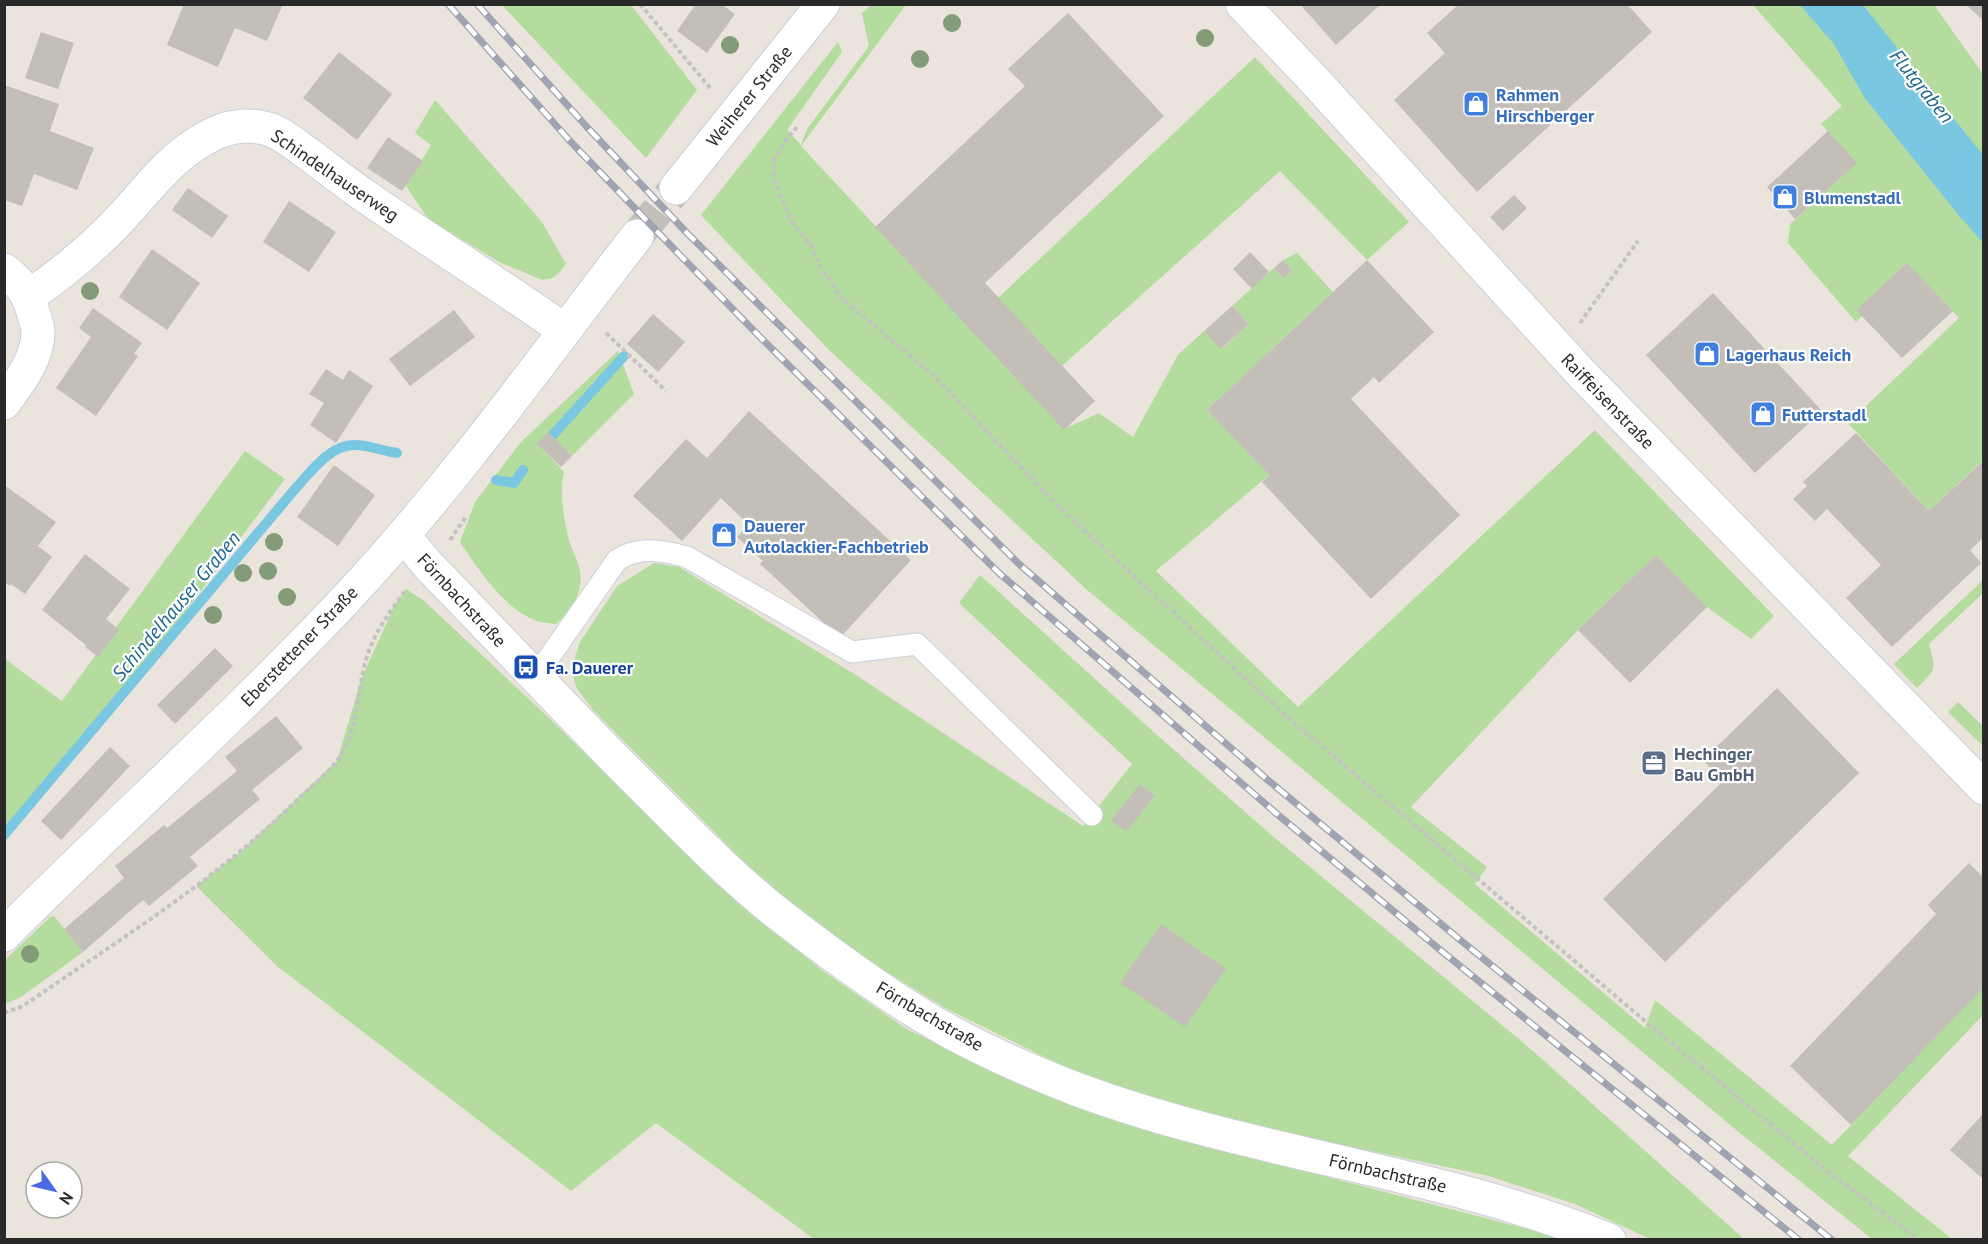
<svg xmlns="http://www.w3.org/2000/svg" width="1988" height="1244" viewBox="0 0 1988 1244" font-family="'PT Sans',sans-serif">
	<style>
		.green { fill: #b3dc9e }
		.water { fill: #7ac7e2 }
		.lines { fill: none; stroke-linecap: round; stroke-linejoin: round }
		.stream { stroke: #7ac7e2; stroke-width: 10 }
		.building { fill: #c3beb8 }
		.secondary-tunnel { stroke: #c3bfb9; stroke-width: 33; stroke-dasharray: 33 16; stroke-linecap: butt }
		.service-casing { stroke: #cbceda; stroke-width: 23 }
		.minor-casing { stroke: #cbceda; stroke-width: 35 }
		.tertiary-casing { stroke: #cbceda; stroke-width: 35 }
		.secondary-casing { stroke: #cbceda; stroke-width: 35 }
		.path { stroke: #c3c3c3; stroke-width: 4; stroke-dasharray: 4.5 3; stroke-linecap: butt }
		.service { stroke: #fff; stroke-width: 21 }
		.minor { stroke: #fff; stroke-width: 33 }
		.tertiary { stroke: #fff; stroke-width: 33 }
		.secondary { stroke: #fff; stroke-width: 33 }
		.rail-casing { stroke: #a0a3b2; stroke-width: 7 }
		.rail { stroke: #fff; stroke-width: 4.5; stroke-dasharray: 14; stroke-linecap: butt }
		.tree { fill: #839b76 }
		.labels { text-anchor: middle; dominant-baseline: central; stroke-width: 4.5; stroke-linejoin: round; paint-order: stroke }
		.shop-label { font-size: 18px; font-weight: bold; fill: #366cbe; stroke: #fff; text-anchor: start }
		.street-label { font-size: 18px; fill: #292929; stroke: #fff }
		.transit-label { font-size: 18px; font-weight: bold; fill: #164399; stroke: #fff; text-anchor: start }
		.service-label { font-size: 18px; font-weight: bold; fill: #4e5e75; stroke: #fff; text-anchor: start }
		.water-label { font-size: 20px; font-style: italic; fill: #1a658d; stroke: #fff }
	</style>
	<rect width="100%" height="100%" fill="#eae4dd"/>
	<g class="green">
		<path d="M 502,5 L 631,5 L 697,90 L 646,158 Z"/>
		<path d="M 871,5 L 906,5 L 801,146 L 1064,429 L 1099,413 L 1133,437 L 1178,355 L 1204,331 L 1222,349 L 1249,324 L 1232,306 L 1274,268 L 1283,278 L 1292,270 L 1283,260 L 1297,253 L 1333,292 L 1207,410 L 1269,475 L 1156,571 L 1298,707 L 1595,430 L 1774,616 L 1751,639 L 1707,607 L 1656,555 L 1578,630 L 1411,807 L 1487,867 L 1475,884 L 1645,1028 L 1655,1000 L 1832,1145 L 1983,987 L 1983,1015 L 1848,1156 L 1952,1239 L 1872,1239 L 1740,1133 L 1086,589 L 827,348 L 701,215 L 838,42 L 842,52 L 787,130 L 801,145 L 807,129 L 869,46 L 862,13 Z"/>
		<path d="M 1753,5 L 1934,5 L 1983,74 L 1983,460 L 1929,511 L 1848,423 L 1959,318 L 1907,263 L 1857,310 L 1862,316 L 1856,322 L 1788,243 L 1790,224 L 1856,163 L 1821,124 L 1842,106 Z"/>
		<path d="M 1255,57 L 1409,222 L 1367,260 L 1280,171 L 1062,366 L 998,298 Z"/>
		<path d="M 435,100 L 542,222 L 566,264 C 559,273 553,282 540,279 L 501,263 L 429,220 L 406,186 L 431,145 L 415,133 Z"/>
		<path d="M 618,351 L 634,394 L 572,456 L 548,432 L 537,443 L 564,472 C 559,494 564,518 569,541 C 572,550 577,558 579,567 C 585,588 573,611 556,624 C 550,623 543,623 537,621 C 505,610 478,569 460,542 L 475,502 L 521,442 Z"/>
		<path d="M 245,451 L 285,479 L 123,694 L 5,835 L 5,659 L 62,701 Z"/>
		<path d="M 654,563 L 679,567 L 856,675 L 1083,826 L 1132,764 L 959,603 L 980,575 L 1157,735 L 1276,839 L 1525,1044 L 1744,1239 L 1650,1239 L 1575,1204 L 1485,1175 L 1179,1111 L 1081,1075 L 947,1009 L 870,962 L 764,882 L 594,711 L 577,689 L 571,670 L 580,642 L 617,586 Z"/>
		<path d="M 1983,580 L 1983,593 L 1929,644 C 1936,671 1937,668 1917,688 L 1894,664 Z"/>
		<path d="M 406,589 L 423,600 L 546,715 L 713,881 L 823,971 L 908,1030 L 1042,1090 L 1140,1128 L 1546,1234 L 1560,1239 L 814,1239 L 656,1123 L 571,1191 L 277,966 L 196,886 L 240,852 L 337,761 L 361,680 L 394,606 Z"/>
		<path d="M 1958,702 L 1983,726 L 1983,746 L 1948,712 Z"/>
		<path d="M 54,916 L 83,952 L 21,997 L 5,1004 L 5,960 L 50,917 Z"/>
	</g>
	<path class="water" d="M 1800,5 L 1863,5 L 1983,155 L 1983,243 L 1956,212 L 1864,97 L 1834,44 Z"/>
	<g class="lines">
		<g class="stream">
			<path d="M 552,436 L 624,356"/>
			<path d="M 496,480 L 514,483 L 523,470"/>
			<path d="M 4,835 L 295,489 C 310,473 330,444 355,445 C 368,445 383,451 397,453"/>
		</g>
	</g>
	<g class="building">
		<path d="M 184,4 L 283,4 L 267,41 L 235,28 L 218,67 L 167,45 Z"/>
		<path d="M 696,4 L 721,4 L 735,14 L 707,53 L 677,31 Z"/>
		<path d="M 1300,4 L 1381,4 L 1336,45 Z"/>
		<path d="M 1459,4 L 1627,4 L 1652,32 L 1477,192 L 1394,100 L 1445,53 L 1427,33 Z"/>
		<path d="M 1965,4 L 1984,4 L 1984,21 Z"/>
		<path d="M 1068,13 L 1164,116 L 985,283 L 1095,401 L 1064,430 L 875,227 L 1025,86 L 1008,69 Z"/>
		<path d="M 41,32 L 74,43 L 58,89 L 25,78 Z"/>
		<path d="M 339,52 L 392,94 L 357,140 L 303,98 Z"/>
		<path d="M 4,85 L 59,104 L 50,131 L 94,148 L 77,190 L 34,174 L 22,206 L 4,200 Z"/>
		<path d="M 1828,131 L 1857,163 L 1795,219 L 1767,187 Z"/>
		<path d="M 388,137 L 423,161 L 402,191 L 367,168 Z"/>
		<path d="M 188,188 L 228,216 L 212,238 L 172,210 Z"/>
		<path d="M 1514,195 L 1527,208 L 1503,231 L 1490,217 Z"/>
		<path d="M 289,201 L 336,232 L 309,272 L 263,242 Z"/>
		<path d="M 152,249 L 200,283 L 167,330 L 119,297 Z"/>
		<path d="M 1250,252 L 1269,272 L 1252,289 L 1233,269 Z"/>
		<path d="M 1283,260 L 1292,270 L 1283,278 L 1274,268 Z"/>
		<path d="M 1367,260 L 1434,332 L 1379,383 L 1374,377 L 1351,399 L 1460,515 L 1371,599 L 1262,482 L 1269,475 L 1207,410 Z"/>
		<path d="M 1907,263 L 1953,311 L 1902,358 L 1856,310 Z"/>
		<path d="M 1713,293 L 1822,411 L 1755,473 L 1646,355 Z"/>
		<path d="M 1232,306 L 1249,324 L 1221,349 L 1204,331 Z"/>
		<path d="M 93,308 L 142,343 L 134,354 L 138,356 L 96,416 L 56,388 L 91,337 L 79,328 Z"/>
		<path d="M 454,310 L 475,337 L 410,386 L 389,359 Z"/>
		<path d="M 653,314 L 685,342 L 658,372 L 627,344 Z"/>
		<path d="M 326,369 L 343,380 L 349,370 L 373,386 L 336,443 L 310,425 L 324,403 L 309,394 Z"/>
		<path d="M 749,411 L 911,560 L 840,638 L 760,564 L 763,561 L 737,537 L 749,525 L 721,498 L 682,541 L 633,496 L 686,439 L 707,458 Z"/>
		<path d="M 548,432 L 572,456 L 561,467 L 536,443 Z"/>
		<path d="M 1856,433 L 1929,511 L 1984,460 L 1984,537 L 1970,550 L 1981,563 L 1892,647 L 1846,598 L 1881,565 L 1827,509 L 1815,521 L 1793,499 L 1807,486 L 1803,482 Z"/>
		<path d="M 334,465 L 375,495 L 338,546 L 297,517 Z"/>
		<path d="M 4,485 L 56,522 L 38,546 L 52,557 L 25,594 L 11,584 L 10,586 L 4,582 Z"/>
		<path d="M 85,554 L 130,589 L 106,619 L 119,630 L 98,657 L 85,647 L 86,645 L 42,610 Z"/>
		<path d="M 1656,555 L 1707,607 L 1630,683 L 1578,630 Z"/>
		<path d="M 215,648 L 233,666 L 175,724 L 157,705 Z"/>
		<path d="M 1777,688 L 1859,773 L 1665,962 L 1603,899 L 1723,781 L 1703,760 Z"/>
		<path d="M 276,716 L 303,748 L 252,790 L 260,799 L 190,857 L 198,866 L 149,906 L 143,900 L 83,952 L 64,929 L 124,878 L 115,866 L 164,825 L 167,828 L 237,771 L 225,757 Z"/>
		<path d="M 110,747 L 130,766 L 61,840 L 41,821 Z"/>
		<path d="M 1140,784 L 1155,796 L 1126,832 L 1111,820 Z"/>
		<path d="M 1969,863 L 1984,878 L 1984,987 L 1851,1125 L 1790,1066 L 1936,914 L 1928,905 Z"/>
		<path d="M 1161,924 L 1226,969 L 1185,1027 L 1120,983 Z"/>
		<path d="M 1984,1113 L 1984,1180 L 1950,1150 Z"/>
	</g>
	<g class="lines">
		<path class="secondary-tunnel" d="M 637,236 L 676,188"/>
		<g class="service-casing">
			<path id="service" d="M 536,676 L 617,560 C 640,546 662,550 687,557 L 852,652 L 917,644 L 1092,815"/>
		</g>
		<g class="minor-casing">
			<g id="minor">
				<path d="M 1242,4 L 1314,80 L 1581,373 L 1984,788"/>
				<path d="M 4,270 C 20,282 28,293 33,312 C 35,318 37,324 38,330 C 39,357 19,383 4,403"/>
				<path d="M 29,296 C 63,273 94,247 122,217 C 147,190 171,157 204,139 C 222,128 243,123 264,128 C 280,131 294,144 307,153 C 326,167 345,182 365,196 C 431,242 499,284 564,330"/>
			</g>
		</g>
		<g class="tertiary-casing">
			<path id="tertiary" d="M 403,535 L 428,565 C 503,642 576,721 653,797 C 694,838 735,880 781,916 C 825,950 871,984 918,1013 C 967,1044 1022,1068 1076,1089 C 1250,1154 1437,1170 1609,1240"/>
		</g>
		<g class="secondary-casing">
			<g id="secondary">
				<path d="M 676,188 L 823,4"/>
				<path d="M 4,935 C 117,822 237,715 346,599 C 452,486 542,359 637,236"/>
			</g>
		</g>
		<g class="path">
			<path d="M 640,4 L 711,89"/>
			<path d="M 797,127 L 785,141 L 774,160 L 774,180 L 792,223 L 811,245 L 819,265 L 842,298 L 936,378 L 1061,509 L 1285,715 L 1645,1021 L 1826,1170 L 1919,1240"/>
			<path d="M 1580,323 L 1638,241"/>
			<path d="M 606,333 L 666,391"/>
			<path d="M 450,540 L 466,517"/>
			<path d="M 4,1013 L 23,1006 C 117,941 217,880 298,799 C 311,787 326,775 337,761 C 360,732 356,682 370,648 C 378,627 392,609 405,591"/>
		</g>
		<use href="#service" class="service"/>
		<use href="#minor" class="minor"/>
		<use href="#tertiary" class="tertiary"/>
		<use href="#secondary" class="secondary"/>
		<g class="rail-casing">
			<g id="rail">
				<path d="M 448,4 L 570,141 L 674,249 L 759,336 L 999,573 L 1277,814 L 1439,949 L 1799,1240"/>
				<path d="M 477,4 L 586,126 L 687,233 L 1019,564 L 1269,781 L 1470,948 L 1832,1240"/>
			</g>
		</g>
		<use href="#rail" class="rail"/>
	</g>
	<g class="tree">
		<circle cx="952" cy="23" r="9"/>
		<circle cx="1205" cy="38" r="9"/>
		<circle cx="730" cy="45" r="9"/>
		<circle cx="920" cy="59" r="9"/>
		<circle cx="90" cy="291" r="9"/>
		<circle cx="274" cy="542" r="9"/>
		<circle cx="268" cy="571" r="9"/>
		<circle cx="243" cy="573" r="9"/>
		<circle cx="287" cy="597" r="9"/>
		<circle cx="213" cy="615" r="9"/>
		<circle cx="30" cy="954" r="9"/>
	</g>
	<defs>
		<g id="shop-square" transform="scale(1.35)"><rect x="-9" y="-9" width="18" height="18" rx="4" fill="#3f7fe0" stroke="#fff"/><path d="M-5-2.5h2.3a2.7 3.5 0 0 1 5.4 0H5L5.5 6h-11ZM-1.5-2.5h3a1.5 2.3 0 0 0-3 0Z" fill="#fff"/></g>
		<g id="bus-square" transform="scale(1.35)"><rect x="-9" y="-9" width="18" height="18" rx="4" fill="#1a4fb4" stroke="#fff"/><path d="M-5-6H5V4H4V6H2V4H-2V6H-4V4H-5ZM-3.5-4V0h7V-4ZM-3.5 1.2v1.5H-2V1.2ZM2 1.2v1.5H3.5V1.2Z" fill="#fff"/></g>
		<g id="office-square" transform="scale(1.35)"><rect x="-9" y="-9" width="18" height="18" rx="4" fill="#5c6f8a" stroke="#fff"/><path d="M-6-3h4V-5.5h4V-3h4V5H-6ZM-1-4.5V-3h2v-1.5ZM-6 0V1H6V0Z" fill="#fff"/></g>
	</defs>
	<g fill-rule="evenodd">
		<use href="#shop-square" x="1476" y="104"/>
		<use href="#shop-square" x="1785" y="197"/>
		<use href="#shop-square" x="1707" y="354"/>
		<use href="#shop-square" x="1763" y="414"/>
		<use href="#shop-square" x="724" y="535"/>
		<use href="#bus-square" x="526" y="667"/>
		<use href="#office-square" x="1654" y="763"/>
	</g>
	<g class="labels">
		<g class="shop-label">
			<text x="1496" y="94">Rahmen<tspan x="1496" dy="21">Hirschberger</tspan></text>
			<text x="1804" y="197">Blumenstadl</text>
			<text x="1726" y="354">Lagerhaus Reich</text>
			<text x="1782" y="414">Futterstadl</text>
			<text x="744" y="525">Dauerer<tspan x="744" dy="21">Autolackier-Fachbetrieb</tspan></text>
		</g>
		<g class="street-label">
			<text transform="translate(749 96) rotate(-51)">Weiherer Straße</text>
			<text transform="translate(335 175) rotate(34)">Schindelhauserweg</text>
			<text transform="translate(1608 401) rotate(46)">Raiffeisenstraße</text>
			<text transform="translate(462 600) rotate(47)">Förnbachstraße</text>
			<text transform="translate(299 646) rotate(-46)">Eberstettener Straße</text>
			<text transform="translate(930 1016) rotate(30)">Förnbachstraße</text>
			<text transform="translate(1388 1173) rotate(13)">Förnbachstraße</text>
		</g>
		<g class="transit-label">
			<text x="546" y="667">Fa. Dauerer</text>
		</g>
		<g class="service-label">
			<text x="1674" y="753">Hechinger<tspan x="1674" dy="21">Bau GmbH</tspan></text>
		</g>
		<g class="water-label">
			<text transform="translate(1922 86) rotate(51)">Flutgraben</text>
			<text transform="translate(176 606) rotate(-50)">Schindelhauser Graben</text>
		</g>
	</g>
	<rect width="1988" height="1244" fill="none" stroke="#292929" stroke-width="12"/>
	<g transform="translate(54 1190) rotate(124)"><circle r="28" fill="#ffffff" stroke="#a9a9a9" stroke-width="1.5"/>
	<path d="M0-4.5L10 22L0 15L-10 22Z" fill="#4c69e8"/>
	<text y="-9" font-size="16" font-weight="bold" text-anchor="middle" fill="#292929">N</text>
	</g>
</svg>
